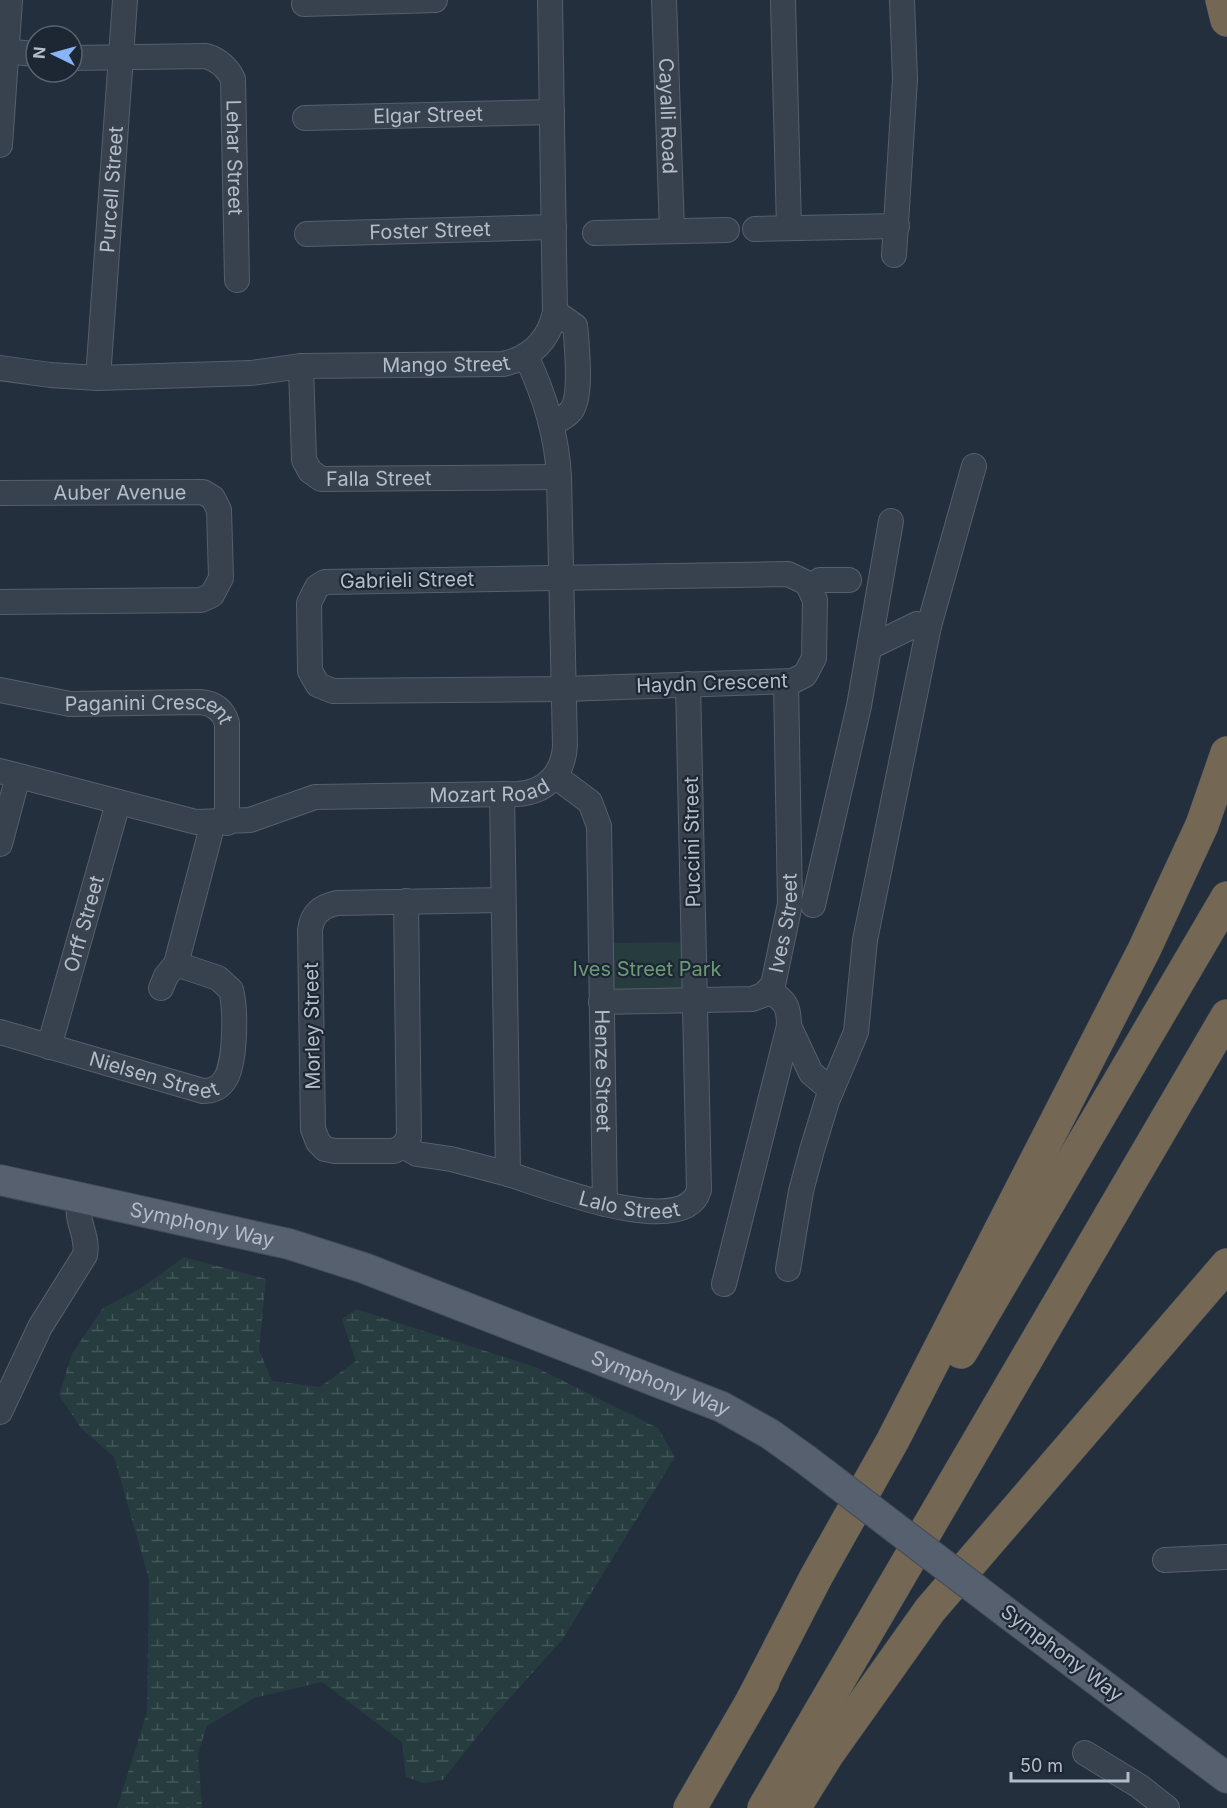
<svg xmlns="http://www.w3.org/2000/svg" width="1227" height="1808" viewBox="0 0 1227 1808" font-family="Inter,sans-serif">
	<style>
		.wetland { fill: url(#wetland-marsh) }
		.park { fill: #263c3f }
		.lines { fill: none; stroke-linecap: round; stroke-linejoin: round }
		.minor-casing { stroke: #565f6c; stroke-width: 26 }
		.major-casing { stroke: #414a57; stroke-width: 32 }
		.highway-casing { stroke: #434c59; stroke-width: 34 }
		.minor { stroke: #38414e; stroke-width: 24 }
		.major { stroke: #56606e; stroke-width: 30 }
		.highway { stroke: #746855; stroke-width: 33 }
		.major-bridge-casing { stroke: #414a57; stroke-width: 32; stroke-linecap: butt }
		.major-bridge { stroke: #56606e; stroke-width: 30 }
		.labels { text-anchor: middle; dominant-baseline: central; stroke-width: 4.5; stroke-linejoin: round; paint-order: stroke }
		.street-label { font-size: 20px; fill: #b4bcc9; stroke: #1d2633 }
		.park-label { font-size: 20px; fill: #6b9a76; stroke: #1d2633 }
	</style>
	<defs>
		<pattern id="wetland-marsh" width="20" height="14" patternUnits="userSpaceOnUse" patternTransform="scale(1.5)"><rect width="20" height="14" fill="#263c3f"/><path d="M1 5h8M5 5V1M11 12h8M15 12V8" fill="none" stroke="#435659"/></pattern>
	</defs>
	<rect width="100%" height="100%" fill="#242f3e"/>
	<path class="wetland" d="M 184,1257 L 266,1279 L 259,1350 L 272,1381 L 320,1387 L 356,1361 L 342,1319 L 356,1309 L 535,1367 L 658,1428 L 675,1457 L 562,1640 L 491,1719 L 443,1780 L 424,1783 L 406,1777 L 402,1742 L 322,1682 L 254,1698 L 207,1726 L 198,1753 L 202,1808 L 117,1808 L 147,1712 L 149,1579 L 114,1457 L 81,1428 L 59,1395 L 72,1354 L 103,1308 L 143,1287 Z"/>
	<path class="park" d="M 688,942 L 684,991 L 613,992 L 606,943 Z"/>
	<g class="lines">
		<g class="minor-casing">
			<g id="minor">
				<path id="s1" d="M 664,0 L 672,231"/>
				<path d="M 783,0 L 789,228"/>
				<path d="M 304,4 L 435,0"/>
				<path d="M 0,51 L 36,54"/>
				<path id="s2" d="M 72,58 L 206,56 C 219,60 227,67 233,79 L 237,280"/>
				<path id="s3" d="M 305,118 L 552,112"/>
				<path d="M 0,145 L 10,0"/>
				<path d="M 755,229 L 897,226"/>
				<path d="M 595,233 L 727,230"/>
				<path id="s4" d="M 307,234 L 554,227"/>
				<path d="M 894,255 L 905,79 L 902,0"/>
				<path id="s5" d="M 301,366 L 304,460 L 310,471 L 321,479 L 559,477"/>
				<path id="s6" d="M 0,368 L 50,375 L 98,378 L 251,373 L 301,366 L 503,364 C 531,358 549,340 555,312 L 550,0"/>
				<path id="s7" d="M 98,378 L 125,0"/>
				<path d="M 551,424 C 558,420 565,418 571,411 C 582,397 577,352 576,334 L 575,326 L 555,312"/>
				<path id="s8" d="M 0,493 L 203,492 L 213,498 L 219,510 L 221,578 L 212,595 L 201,600 L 0,602"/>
				<path d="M 788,574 L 807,583 L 815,600 L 814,658 L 805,675 L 793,681 L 564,689 L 333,691 L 318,685 L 310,671 L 309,603 L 317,587 L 325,582 Z"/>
				<path d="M 811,588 L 820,580 L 849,580"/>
				<path d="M 870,647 L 917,624 L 929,626"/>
				<path id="s9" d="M 0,690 L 70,704 L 200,702 C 214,703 223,710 227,723 L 227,823"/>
				<path id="s10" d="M 0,771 L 196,822 L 250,820 L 315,797 L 518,794 C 546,792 563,774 565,746 L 559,477 C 557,434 544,394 526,356"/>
				<path id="s11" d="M 555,776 L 590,802 L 599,826 L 605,1204"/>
				<path id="s12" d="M 502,794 L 508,1174 C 542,1184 684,1242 699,1190 L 688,684"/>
				<path d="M 0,844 L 18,776"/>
				<path d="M 406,901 L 409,1137 L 403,1146 L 394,1151 L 335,1151 L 325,1149 L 318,1142 L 313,1129 L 310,930 C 312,914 322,906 337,903 L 503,900"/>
				<path d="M 813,905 L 859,706 L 891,521"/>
				<path d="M 161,988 L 166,976 L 176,964"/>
				<path id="s13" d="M 601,1002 L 752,999 L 763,995 L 773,985 L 790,904 L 786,683"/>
				<path d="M 789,1026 L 811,1073 L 831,1090"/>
				<path id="s14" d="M 0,1032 L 203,1091 C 212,1091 219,1088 224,1081 C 236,1066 236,1009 231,990 L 218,978 L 176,964 L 213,823"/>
				<path id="s15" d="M 49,1047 L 118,803"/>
				<path d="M 403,1146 L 417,1154 L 451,1159 L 508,1174"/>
				<path d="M 788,1269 L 801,1191 L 812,1150 L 827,1101 L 856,1032 L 865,940 L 929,626 L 974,466"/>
				<path d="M 724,1284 L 789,1026 C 789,1007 786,1000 768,991"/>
				<path d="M 0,1412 L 40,1327 L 85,1255 C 89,1234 74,1222 80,1197"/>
				<path d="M 1165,1560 L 1227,1557"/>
				<path d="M 1085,1753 L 1139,1786 L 1167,1808"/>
			</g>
		</g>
		<g class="major-casing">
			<g id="major">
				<path id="s16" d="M 0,1180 L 289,1244 L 364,1268 L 722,1407 L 770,1434 L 805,1459"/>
				<path d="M 1011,1616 L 1227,1778"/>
			</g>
		</g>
		<g class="highway-casing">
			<g id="highway">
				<path d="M 1222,0 L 1227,20"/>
				<path d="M 961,1352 L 1227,898"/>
				<path d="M 753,1699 L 816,1577 L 893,1440 L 1144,950 L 1202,825 L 1227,753"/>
				<path d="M 690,1808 L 763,1682"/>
				<path d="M 764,1808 L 1227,1016"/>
				<path d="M 794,1808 L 827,1755 L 930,1610 L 1227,1265"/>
			</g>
		</g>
		<use href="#minor" class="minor"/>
		<use href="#major" class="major"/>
		<use href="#highway" class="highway"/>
		<g class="major-bridge-casing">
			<path id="major-bridge" d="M 805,1459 L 1011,1616"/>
		</g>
		<use href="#major-bridge" class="major-bridge"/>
	</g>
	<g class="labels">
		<g class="street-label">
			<text stroke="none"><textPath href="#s3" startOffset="123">Elgar Street</textPath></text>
			<text stroke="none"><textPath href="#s1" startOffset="116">Cayalli Road</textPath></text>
			<text stroke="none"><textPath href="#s2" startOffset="249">Lehar Street</textPath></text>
			<text stroke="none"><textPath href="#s7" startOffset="189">Purcell Street</textPath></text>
			<text stroke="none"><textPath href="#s4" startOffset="123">Foster Street</textPath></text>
			<text stroke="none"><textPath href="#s6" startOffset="447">Mango Street</textPath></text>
			<text stroke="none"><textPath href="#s5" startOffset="178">Falla Street</textPath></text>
			<text stroke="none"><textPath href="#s8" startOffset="120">Auber Avenue</textPath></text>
			<text transform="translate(407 580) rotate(-1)">Gabrieli Street</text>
			<text transform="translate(712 683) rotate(-2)">Haydn Crescent</text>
			<text stroke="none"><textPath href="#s9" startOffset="152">Paganini Crescent</textPath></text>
			<text stroke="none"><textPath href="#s10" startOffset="500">Mozart Road</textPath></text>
			<text transform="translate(692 842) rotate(-91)">Puccini Street</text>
			<text stroke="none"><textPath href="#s13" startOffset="240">Ives Street</textPath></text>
			<text stroke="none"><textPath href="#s15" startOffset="128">Orff Street</textPath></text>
			<text transform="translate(312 1026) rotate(-91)">Morley Street</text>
			<text stroke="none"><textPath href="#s14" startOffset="160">Nielsen Street</textPath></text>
			<text stroke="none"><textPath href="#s11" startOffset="314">Henze Street</textPath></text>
			<text stroke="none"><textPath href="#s12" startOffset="506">Lalo Street</textPath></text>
			<text stroke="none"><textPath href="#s16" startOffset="207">Symphony Way</textPath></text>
			<text stroke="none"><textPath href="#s16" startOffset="693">Symphony Way</textPath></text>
			<text transform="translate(1062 1653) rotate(37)">Symphony Way</text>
		</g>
		<g class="park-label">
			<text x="647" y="969">Ives Street Park</text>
		</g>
	</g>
	<g transform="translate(54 54) rotate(275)"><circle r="28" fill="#1d2633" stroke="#59626f" stroke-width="1.5"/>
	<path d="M0-4.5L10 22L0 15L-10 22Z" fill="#8ab4f8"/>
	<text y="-9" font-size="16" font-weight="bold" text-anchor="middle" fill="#b4bcc9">N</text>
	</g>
	<path d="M1011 1772v9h117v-9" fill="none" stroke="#b4bcc9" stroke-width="3"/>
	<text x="1020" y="1772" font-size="18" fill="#b4bcc9" stroke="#1d2633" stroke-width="4.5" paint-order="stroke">50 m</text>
</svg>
